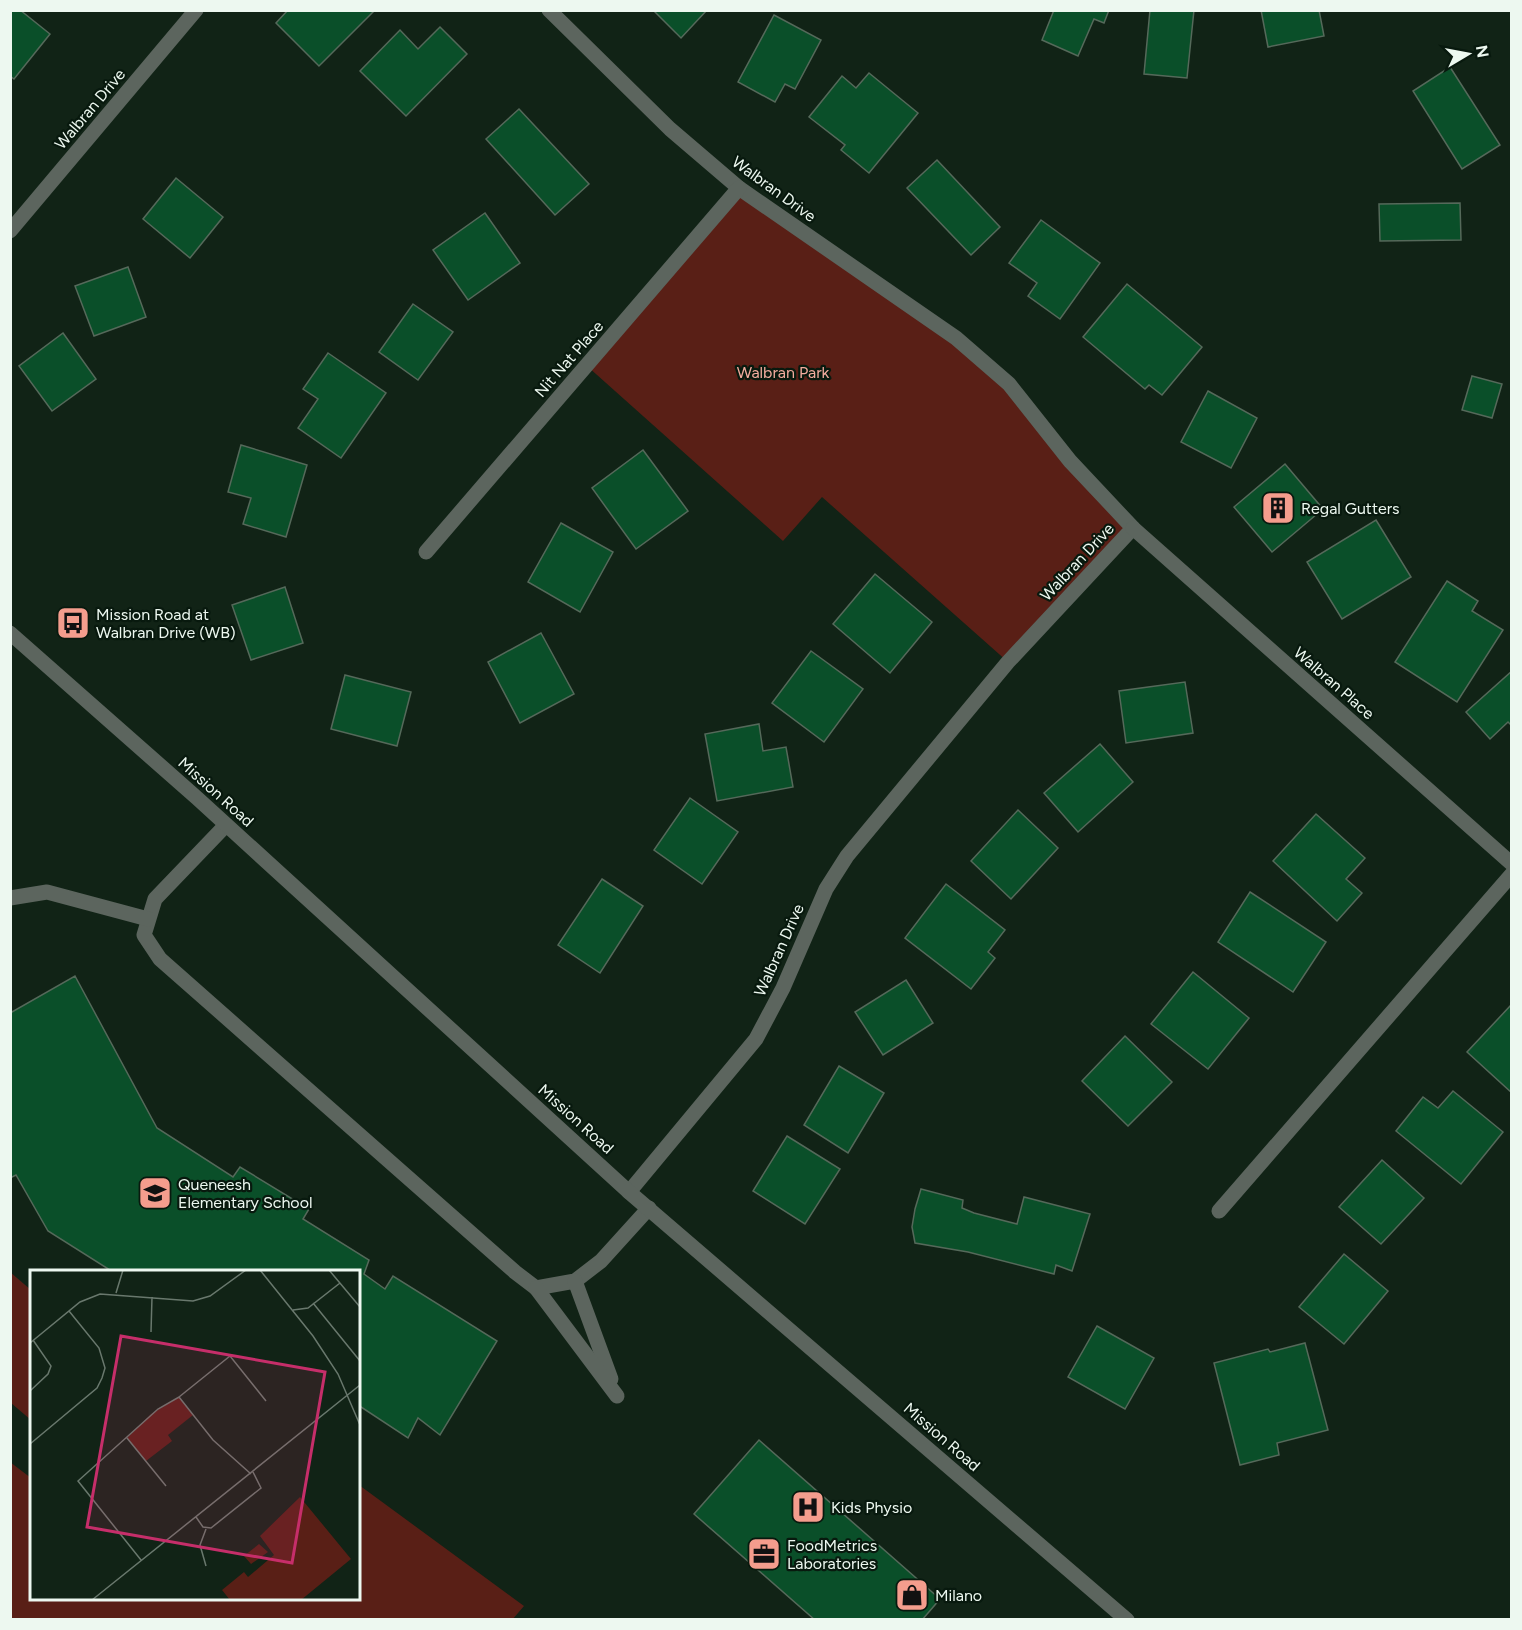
<svg xmlns="http://www.w3.org/2000/svg" width="1522" height="1630" viewBox="0 0 1522 1630" font-family="Figtree,sans-serif">
	<style>
		.green { fill: #591f16 }
		.building { fill: #0a4f29; stroke: #55695a; stroke-width: 1.5 }
		.lines { fill: none; stroke-linecap: round; stroke-linejoin: round }
		.service { stroke: #5c655e; stroke-width: 15 }
		.minor { stroke: #5c655e; stroke-width: 15 }
		.labels { text-anchor: middle; dominant-baseline: central; stroke-width: 4.5; stroke-linejoin: round; paint-order: stroke }
		.street-label { font-size: 16px; fill: #edf8f0; stroke: #08190e }
		.park-label { font-size: 16px; fill: #f3ac9e; stroke: #08190e }
		.poi-label { font-size: 16px; fill: #edf8f0; stroke: #08190e; text-anchor: start }
		.inset-road { fill: none; stroke: #69786d; stroke-width: 1.5 }
		.view { fill: #c62e6a; fill-opacity: 0.15; stroke: #c62e6a; stroke-width: 3 }
		.inset-edge { fill: none; stroke: #edf8f0; stroke-width: 3 }
	</style>
	<rect width="100%" height="100%" fill="#112316"/>
	<g class="green">
		<path d="M 739,188 L 1009,384 L 1133,528 L 1008,662 L 822,497 L 783,541 L 587,366 Z"/>
		<path d="M 10,1272 L 31,1290 L 31,1420 L 11,1403 Z"/>
		<path d="M 10,1462 L 31,1478 L 32,1598 L 358,1598 L 359,1485 L 524,1606 L 512,1620 L 11,1619 Z"/>
	</g>
	<g class="building">
		<path d="M 10,10 L 20,10 L 50,34 L 14,79 L 10,76 Z"/>
		<path d="M 288,10 L 375,10 L 319,66 L 276,23 Z"/>
		<path d="M 653,10 L 707,10 L 681,38 Z"/>
		<path d="M 1054,10 L 1109,10 L 1104,23 L 1094,19 L 1078,56 L 1042,40 Z"/>
		<path d="M 1150,10 L 1194,10 L 1187,78 L 1144,74 Z"/>
		<path d="M 1261,10 L 1319,10 L 1324,36 L 1268,47 Z"/>
		<path d="M 774,15 L 821,40 L 795,89 L 785,84 L 775,102 L 738,82 Z"/>
		<path d="M 440,27 L 467,54 L 406,116 L 360,71 L 400,30 L 418,49 Z"/>
		<path d="M 1450,67 L 1500,145 L 1462,169 L 1413,91 Z"/>
		<path d="M 869,73 L 918,113 L 869,173 L 841,150 L 845,145 L 809,117 L 842,76 L 856,88 Z"/>
		<path d="M 519,109 L 589,184 L 555,215 L 486,139 Z"/>
		<path d="M 937,160 L 1000,227 L 971,255 L 907,188 Z"/>
		<path d="M 176,178 L 223,217 L 190,258 L 143,219 Z"/>
		<path d="M 1460,203 L 1461,240 L 1380,241 L 1379,204 Z"/>
		<path d="M 485,213 L 520,263 L 468,300 L 433,250 Z"/>
		<path d="M 1041,220 L 1100,263 L 1060,319 L 1028,296 L 1037,283 L 1009,263 Z"/>
		<path d="M 128,267 L 146,317 L 94,336 L 75,286 Z"/>
		<path d="M 1127,284 L 1202,347 L 1162,395 L 1149,385 L 1145,389 L 1083,337 Z"/>
		<path d="M 413,304 L 453,332 L 418,380 L 379,352 Z"/>
		<path d="M 63,333 L 96,379 L 52,411 L 19,366 Z"/>
		<path d="M 328,353 L 386,393 L 341,458 L 298,428 L 318,399 L 303,389 Z"/>
		<path d="M 1472,376 L 1502,384 L 1492,418 L 1462,410 Z"/>
		<path d="M 1208,391 L 1257,418 L 1231,468 L 1181,442 Z"/>
		<path d="M 241,445 L 307,465 L 286,537 L 243,524 L 251,498 L 228,492 Z"/>
		<path d="M 643,450 L 688,511 L 636,549 L 592,488 Z"/>
		<path d="M 1285,464 L 1323,509 L 1272,552 L 1234,507 Z"/>
		<path d="M 1376,520 L 1411,577 L 1342,619 L 1307,562 Z"/>
		<path d="M 561,523 L 613,552 L 580,612 L 528,582 Z"/>
		<path d="M 875,574 L 932,622 L 890,673 L 833,624 Z"/>
		<path d="M 1447,581 L 1478,601 L 1472,611 L 1503,630 L 1457,702 L 1395,662 Z"/>
		<path d="M 285,587 L 303,643 L 251,660 L 232,605 Z"/>
		<path d="M 541,633 L 574,694 L 520,723 L 488,662 Z"/>
		<path d="M 811,651 L 863,689 L 824,742 L 772,703 Z"/>
		<path d="M 1512,671 L 1512,726 L 1508,722 L 1490,739 L 1466,712 Z"/>
		<path d="M 345,675 L 411,692 L 397,746 L 331,729 Z"/>
		<path d="M 1185,682 L 1193,733 L 1126,743 L 1119,691 Z"/>
		<path d="M 759,724 L 763,751 L 786,747 L 793,787 L 717,801 L 705,734 Z"/>
		<path d="M 1100,744 L 1133,782 L 1078,832 L 1044,793 Z"/>
		<path d="M 690,798 L 738,832 L 702,884 L 654,850 Z"/>
		<path d="M 1018,810 L 1058,848 L 1011,899 L 971,861 Z"/>
		<path d="M 1316,814 L 1365,858 L 1346,879 L 1362,893 L 1337,921 L 1273,861 Z"/>
		<path d="M 602,879 L 643,906 L 600,973 L 558,945 Z"/>
		<path d="M 946,884 L 1005,930 L 988,952 L 995,958 L 971,989 L 905,938 Z"/>
		<path d="M 1250,892 L 1326,942 L 1293,992 L 1218,942 Z"/>
		<path d="M 1193,972 L 1249,1018 L 1208,1069 L 1151,1024 Z"/>
		<path d="M 75,976 L 157,1128 L 233,1177 L 240,1167 L 309,1209 L 303,1219 L 369,1260 L 364,1274 L 385,1289 L 393,1276 L 497,1341 L 440,1435 L 418,1418 L 408,1438 L 358,1405 L 358,1272 L 113,1272 L 48,1231 L 16,1175 L 10,1178 L 10,1009 L 12,1012 Z"/>
		<path d="M 906,980 L 933,1023 L 883,1055 L 855,1012 Z"/>
		<path d="M 1512,1004 L 1512,1093 L 1467,1052 Z"/>
		<path d="M 1125,1036 L 1172,1082 L 1128,1126 L 1082,1081 Z"/>
		<path d="M 839,1066 L 884,1093 L 848,1153 L 804,1125 Z"/>
		<path d="M 1453,1091 L 1503,1132 L 1461,1184 L 1396,1131 L 1423,1097 L 1438,1108 Z"/>
		<path d="M 787,1136 L 840,1169 L 805,1224 L 753,1191 Z"/>
		<path d="M 1382,1160 L 1424,1198 L 1381,1244 L 1339,1207 Z"/>
		<path d="M 921,1189 L 963,1200 L 962,1208 L 974,1213 L 1017,1224 L 1024,1197 L 1090,1214 L 1072,1271 L 1056,1265 L 1054,1274 L 968,1252 L 915,1243 L 912,1227 L 915,1209 Z"/>
		<path d="M 1344,1254 L 1388,1291 L 1344,1344 L 1299,1307 Z"/>
		<path d="M 1097,1326 L 1154,1358 L 1125,1409 L 1068,1377 Z"/>
		<path d="M 1305,1343 L 1328,1430 L 1277,1443 L 1279,1455 L 1240,1465 L 1214,1363 L 1268,1349 L 1270,1352 Z"/>
		<path d="M 759,1440 L 940,1599 L 922,1620 L 815,1620 L 694,1514 Z"/>
	</g>
	<g class="lines">
		<g class="service">
			<path d="M 226,825 L 155,899 L 144,935 L 160,959 L 515,1272 L 536,1288 L 575,1281 L 601,1261 L 649,1208"/>
			<path d="M 10,898 L 47,892 L 148,919"/>
			<path d="M 575,1281 L 611,1379"/>
			<path d="M 536,1288 L 617,1396"/>
		</g>
		<g class="minor">
			<path d="M 549,10 L 670,129 L 739,188 L 956,338 L 1009,384 L 1070,461 L 1133,528 L 1008,662 L 847,856 L 826,889 L 783,988 L 756,1039 L 629,1192"/>
			<path d="M 10,231 L 196,10"/>
			<path d="M 1133,528 L 1512,864"/>
			<path d="M 426,552 L 739,188"/>
			<path d="M 10,633 L 197,798 L 629,1192 L 1127,1620"/>
			<path d="M 1219,1211 L 1512,874"/>
		</g>
	</g>
	<defs>
		<g id="building-square" transform="scale(1.725)"><rect x="-9" y="-9" width="18" height="18" rx="4" fill="#f49d8d" stroke="#08190e"/><path d="M-4-6H4V6H1V3H-1V6H-4ZM-2.5-4.3h1.7v1.8h-1.7ZM.8-4.3h1.7v1.8H.8ZM-2.5-1h1.7V.8h-1.7ZM.8-1h1.7V.8H.8Z" fill="#111"/></g>
		<g id="bus-square" transform="scale(1.725)"><rect x="-9" y="-9" width="18" height="18" rx="4" fill="#f49d8d" stroke="#08190e"/><path d="M-5-6H5V4H4V6H2V4H-2V6H-4V4H-5ZM-3.5-4V0h7V-4ZM-3.5 1.2v1.5H-2V1.2ZM2 1.2v1.5H3.5V1.2Z" fill="#111"/></g>
		<g id="school-square" transform="scale(1.725)"><rect x="-9" y="-9" width="18" height="18" rx="4" fill="#f49d8d" stroke="#08190e"/><path d="M0-5L7-2L0 1L-7-2ZM-4 1L0 2.5L4 1V4Q0 6-4 4Z" fill="#111"/></g>
		<g id="hospital-square" transform="scale(1.725)"><rect x="-9" y="-9" width="18" height="18" rx="4" fill="#f49d8d" stroke="#08190e"/><path d="M-5-5h3v3.5h4V-5h3V5h-3V1.5h-4V5h-3Z" fill="#111"/></g>
		<g id="office-square" transform="scale(1.725)"><rect x="-9" y="-9" width="18" height="18" rx="4" fill="#f49d8d" stroke="#08190e"/><path d="M-6-3h4V-5.5h4V-3h4V5H-6ZM-1-4.5V-3h2v-1.5ZM-6 0V1H6V0Z" fill="#111"/></g>
		<g id="shop-square" transform="scale(1.725)"><rect x="-9" y="-9" width="18" height="18" rx="4" fill="#f49d8d" stroke="#08190e"/><path d="M-5-2.5h2.3a2.7 3.5 0 0 1 5.4 0H5L5.5 6h-11ZM-1.5-2.5h3a1.5 2.3 0 0 0-3 0Z" fill="#111"/></g>
	</defs>
	<g fill-rule="evenodd">
		<use href="#building-square" x="1278" y="508"/>
		<use href="#bus-square" x="73" y="623"/>
		<use href="#school-square" x="155" y="1193"/>
		<use href="#hospital-square" x="808" y="1507"/>
		<use href="#office-square" x="764" y="1554"/>
		<use href="#shop-square" x="912" y="1595"/>
	</g>
	<g class="labels">
		<g class="street-label">
			<text transform="translate(90 109) rotate(-50)">Walbran Drive</text>
			<text transform="translate(774 189) rotate(36)">Walbran Drive</text>
			<text transform="translate(569 359) rotate(-49)">Nit Nat Place</text>
			<text transform="translate(1077 562) rotate(-47)">Walbran Drive</text>
			<text transform="translate(1334 683) rotate(41)">Walbran Place</text>
			<text transform="translate(216 792) rotate(42)">Mission Road</text>
			<text transform="translate(779 950) rotate(-66)">Walbran Drive</text>
			<text transform="translate(576 1119) rotate(42)">Mission Road</text>
			<text transform="translate(942 1437) rotate(41)">Mission Road</text>
		</g>
		<g class="park-label">
			<text x="783" y="372">Walbran Park</text>
		</g>
		<g class="poi-label">
			<text x="1301" y="508">Regal Gutters</text>
			<text x="96" y="614">Mission Road at<tspan x="96" dy="18">Walbran Drive (WB)</tspan></text>
			<text x="178" y="1184">Queneesh<tspan x="178" dy="18">Elementary School</tspan></text>
			<text x="831" y="1507">Kids Physio</text>
			<text x="787" y="1545">FoodMetrics<tspan x="787" dy="18">Laboratories</tspan></text>
			<text x="935" y="1595">Milano</text>
		</g>
	</g>
	<g transform="translate(30 1270)">
		<rect width="330" height="330" fill="#112316"/>
		<path d="M 149,127 L 163,145 L 138,165 L 142,171 L 116,191 L 97,168 L 121,144 ZM 270,227 L 321,289 L 271,330 L 200,330 L 192,320 L 214,302 L 218,307 L 244,285 L 230,266 ZM 229,274 L 238,282 L 221,294 L 214,286 Z" fill="#591f16"/>
		<path class="inset-road" d="M 230,0 L 283,66 L 308,104 L 330,155M 299,0 L 330,37M 86,23 L 93,0M 283,33 L 330,91M 263,40 L 278,38 L 310,13M 121,62 L 122,27M 0,73 L 50,32 L 70,24 L 163,31 L 180,26 L 216,0M 0,121 L 18,104 L 21,96 L 3,70M 149,127 L 200,86 L 236,131M 97,168 L 136,216M 0,174 L 67,118 L 72,108 L 75,98 L 69,78 L 39,41M 166,247 L 173,257 L 181,258 L 231,218 L 223,202M 176,259 L 170,275 L 176,296M 111,290 L 48,211 L 128,139 L 149,127 L 183,170 L 221,204M 62,330 L 330,115"/>
		<path class="view" d="M 91,66 L 295,102 L 262,293 L 57,257 Z"/>
		<rect width="330" height="330" class="inset-edge"/>
	</g>
	<rect width="1522" height="1630" fill="none" stroke="#edf8f0" stroke-width="24"/>
	<g transform="translate(1468 54) rotate(80)" stroke="#08190e" stroke-width="4.5" paint-order="stroke">
	<path d="M0-4.5L10 22L0 15L-10 22Z" fill="#edf8f0"/>
	<text y="-9" font-size="16" font-weight="bold" text-anchor="middle" fill="#edf8f0">N</text>
	</g>
</svg>
